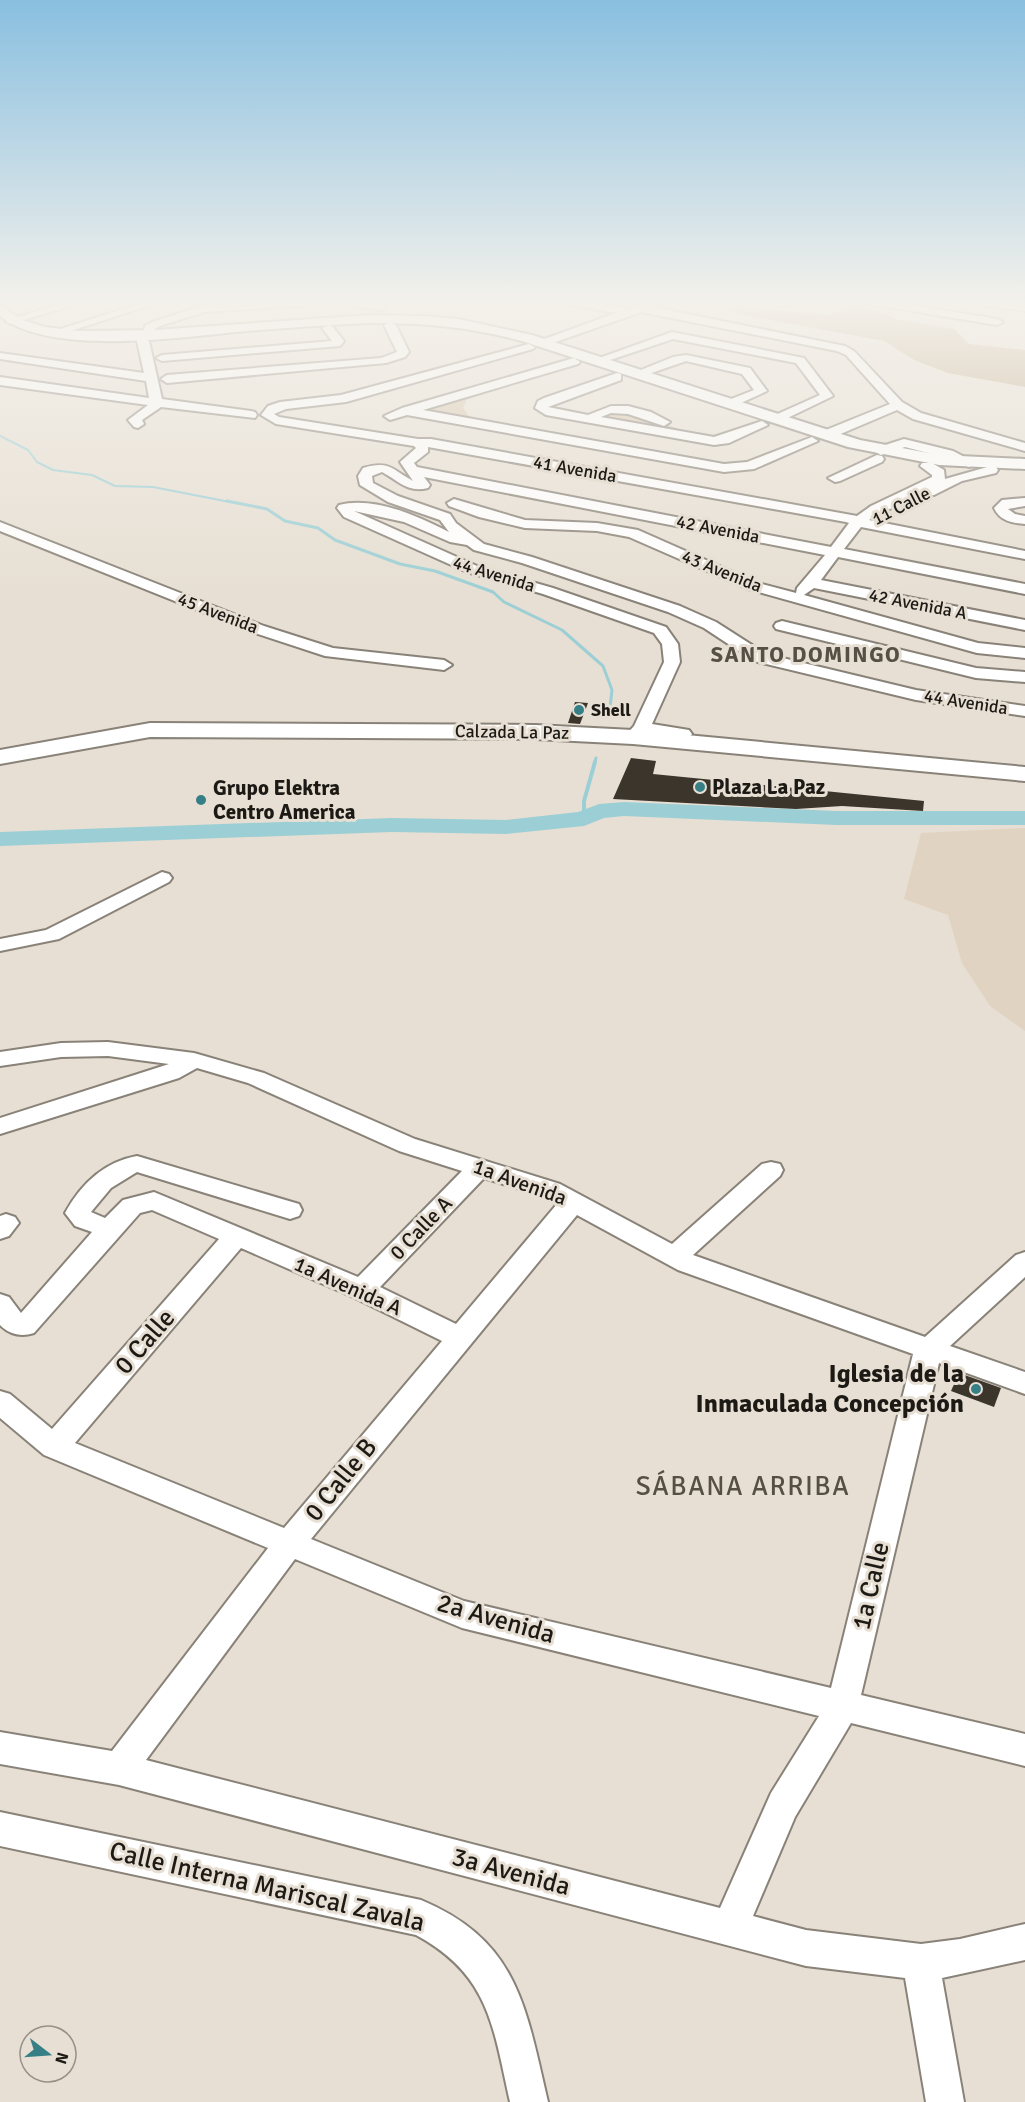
<svg xmlns="http://www.w3.org/2000/svg" width="1025" height="2102" viewBox="0 0 1025 2102" font-family="Signika,sans-serif">
	<style>
		.built { fill: #e0d3c2 }
		.green { fill: #d6c4aa }
		.forest { fill: #c0a987 }
		.lines { fill: none; stroke-linecap: round; stroke-linejoin: round }
		.stream-far2 { stroke: #9bcfd5; stroke-width: 2 }
		.stream-far1 { stroke: #9bcfd5; stroke-width: 3 }
		.stream { stroke: #9bcfd5; stroke-width: 4 }
		.river { fill: #9bcfd5; fill-rule: evenodd }
		.building { fill: #3b352c }
		.minor-casing { stroke: #898278; stroke-width: 4 }
		.major-casing { stroke: #898278; stroke-width: 4 }
		.minor { fill: #fff; fill-rule: evenodd }
		.major { fill: #fff; fill-rule: evenodd }
		.poi-dot { fill: #377f86; stroke: #e7dfd3; stroke-width: 2 }
		.labels { text-anchor: middle; dominant-baseline: central; stroke-width: 6; stroke-linejoin: round; paint-order: stroke }
		.far-street-label { font-size: 18px; fill: #1d1a16; stroke: #e7dfd3 }
		.far-poi-label { font-size: 18px; font-weight: bold; fill: #1d1a16; stroke: #e7dfd3; text-anchor: start }
		.poi-label { font-size: 21px; font-weight: bold; fill: #1d1a16; stroke: #e7dfd3; text-anchor: start }
		.street-label { font-size: 21px; fill: #1d1a16; stroke: #e7dfd3 }
		.far-district-label { font-size: 22px; font-weight: bold; letter-spacing: 1.5px; fill: #554f45; stroke: #e7dfd3 }
		.near-street-label { font-size: 26px; fill: #1d1a16; stroke: #e7dfd3 }
		.near-poi-label { font-size: 26px; font-weight: bold; fill: #1d1a16; stroke: #e7dfd3; text-anchor: end }
		.near-neighbourhood-label { font-size: 27px; letter-spacing: 1.5px; fill: #554f45; stroke: #e7dfd3 }
	</style>
	<rect width="100%" height="100%" fill="#e7dfd3"/>
	<path class="built" d="M 1025,828 L 1025,1031 L 990,1006 L 962,963 L 948,915 L 904,899 L 921,833 Z"/>
	<g class="green">
		<path d="M 475,393 L 468,397 L 463,408 L 469,416 L 481,424 L 411,411 Z"/>
		<path d="M 632,411 L 689,433 L 593,419 L 600,414 Z"/>
	</g>
	<path class="forest" d="M 712,304 L 830,315 L 849,306 L 870,308 L 899,320 L 954,329 L 969,344 L 1025,350 L 1025,387 L 948,373 L 914,360 L 884,341 L 743,315 Z"/>
	<g class="lines">
		<path class="stream-far2" d="M 0,436 L 28,450 L 37,462 L 53,470 L 92,475 L 115,486 L 153,487 L 235,503"/>
		<g class="stream-far1">
			<path d="M 227,501 L 267,509 L 285,521 L 318,528 L 335,540 L 400,564 L 435,571 L 493,592 L 504,602 L 562,630 L 603,666 L 612,690 L 609,716"/>
			<path d="M 594,764 L 596,758"/>
		</g>
		<path class="stream" d="M 584,819 L 584,801 L 595,762"/>
		<path class="river" d="M 624,802 L 836,811 L 1025,811 L 1025,825 L 836,825 L 624,816 L 604,818 L 584,826 L 506,834 L 392,832 L 0,846 L 0,832 L 392,818 L 506,820 L 578,812 L 599,804 Z"/>
	</g>
	<g class="building">
		<path d="M 575,702 L 588,703 L 580,724 L 568,723 Z"/>
		<path d="M 631,758 L 656,761 L 653,774 L 924,801 L 923,811 L 842,806 L 796,809 L 613,799 Z"/>
		<path d="M 959,1373 L 1001,1388 L 994,1407 L 951,1391 Z"/>
	</g>
	<g class="lines">
		<g class="minor-casing">
			<g id="minor">
				<path d="M 71,301 L 86,301 L 11,324 L 5,321 Z"/>
				<path d="M 148,301 L 163,301 L 58,335 L 54,336 L 48,333 Z"/>
				<path d="M 282,301 L 330,301 L 325,304 L 204,312 L 160,326 L 155,329 L 153,336 L 149,337 L 143,334 L 145,326 L 152,322 L 215,302 L 220,305 Z"/>
				<path d="M 335,301 C 349,300 374,298 386,307 L 381,310 L 340,304 Z"/>
				<path d="M 458,301 L 483,301 C 478,306 465,306 458,304 Z"/>
				<path d="M 560,301 L 581,301 L 628,309 L 658,301 L 660,303 L 653,307 L 845,346 L 854,351 L 902,402 L 921,413 L 1025,443 L 1025,451 L 913,419 L 897,410 L 831,438 L 821,438 L 820,435 L 821,432 L 890,404 L 846,355 L 837,351 L 641,312 L 547,345 L 539,345 L 539,341 L 616,313 L 565,304 Z"/>
				<path d="M 767,301 L 801,301 C 793,307 775,307 767,301 Z"/>
				<path d="M 864,301 L 886,301 L 997,319 L 1003,322 L 997,325 L 869,304 Z"/>
				<path d="M 969,301 L 995,301 L 1025,305 L 1025,311 L 974,304 Z"/>
				<path d="M 390,322 L 396,325 L 409,352 L 405,357 L 386,363 L 167,383 L 161,379 L 167,375 L 381,358 L 397,352 L 384,325 Z"/>
				<path d="M 328,325 L 332,326 L 344,341 L 340,346 L 162,361 L 156,358 L 162,355 L 332,341 L 322,328 Z"/>
				<path d="M 672,332 L 804,358 L 833,396 L 777,423 L 771,419 L 773,416 L 820,395 L 796,363 L 673,339 L 601,363 L 597,365 L 591,361 Z"/>
				<path d="M 143,338 L 149,341 L 162,399 L 251,411 L 255,412 L 257,415 L 255,418 L 161,407 L 142,420 L 144,424 L 138,428 L 134,427 L 128,420 L 148,405 L 0,385 L 0,377 L 149,398 L 146,381 L 0,359 L 0,353 L 144,373 L 137,341 Z"/>
				<path d="M 529,344 L 535,347 L 533,349 L 346,402 L 286,409 L 274,414 L 279,417 L 418,439 L 431,439 L 857,516 L 871,506 L 932,477 L 932,475 L 920,466 L 922,463 L 932,463 L 944,470 L 945,479 L 991,466 L 996,467 L 998,470 L 996,473 L 962,481 L 934,495 L 924,495 L 922,492 L 869,520 L 1025,551 L 1025,559 L 861,527 L 844,549 L 1025,584 L 1025,594 L 838,557 L 821,580 L 1025,620 L 1025,630 L 814,588 L 804,595 L 978,643 L 1025,648 L 1025,658 L 977,653 L 748,589 L 629,537 L 597,531 L 525,528 L 479,517 L 449,506 L 447,503 L 454,499 L 525,520 L 597,523 L 638,530 L 758,583 L 796,593 L 797,588 L 825,555 L 424,477 L 430,485 L 428,488 C 407,493 399,481 382,472 L 372,476 L 373,483 L 398,496 L 450,514 L 456,523 L 484,544 L 532,557 L 680,606 L 716,622 L 766,654 L 916,690 L 1025,706 L 1025,716 L 916,700 L 754,661 L 704,628 L 668,612 L 522,563 L 474,550 L 467,545 L 450,542 L 404,522 L 354,511 L 477,566 L 553,588 L 666,627 L 678,644 L 680,662 L 652,724 L 689,730 L 692,734 L 689,738 L 683,739 L 646,734 L 639,741 L 627,741 L 624,737 L 634,726 L 664,662 L 662,644 L 654,633 L 543,594 L 467,572 L 344,517 L 337,508 L 339,505 C 374,496 418,516 449,532 L 440,520 L 388,502 L 360,485 L 358,476 L 363,468 C 390,460 392,470 413,481 L 400,462 L 416,448 L 414,446 L 276,424 L 261,415 L 268,406 L 280,402 L 341,395 ZM 428,447 L 846,522 L 849,523 L 831,547 L 417,467 L 414,463 L 428,452 Z"/>
				<path d="M 686,355 L 750,368 L 767,391 L 730,408 L 724,404 L 726,401 L 754,390 L 742,374 L 686,361 L 637,378 L 631,374 L 673,357 Z"/>
				<path d="M 574,358 L 580,362 L 578,364 L 423,410 L 724,464 L 747,462 L 812,437 L 818,441 L 754,469 L 724,472 L 407,415 L 390,420 L 384,416 L 402,408 Z"/>
				<path d="M 617,373 L 621,374 L 621,380 L 548,407 L 588,415 L 611,406 L 628,406 L 651,412 L 670,422 L 664,426 L 628,414 L 611,413 L 601,417 L 714,437 L 762,421 L 768,425 L 729,443 L 714,445 L 546,415 L 535,408 L 538,401 L 544,398 Z"/>
				<path d="M 904,439 L 953,451 L 976,463 L 969,467 L 943,457 L 905,447 L 881,455 L 874,451 L 876,448 Z"/>
				<path d="M 877,455 L 882,456 L 884,459 L 882,462 L 840,481 L 835,482 L 828,478 Z"/>
				<path d="M 1025,498 L 1025,506 L 1008,509 L 1015,514 L 1025,516 L 1025,524 C 1012,523 1000,521 994,508 L 1002,500 Z"/>
				<path d="M 0,522 L 264,626 L 333,648 L 444,660 L 452,665 L 444,670 L 325,656 L 252,632 L 0,531 Z"/>
				<path d="M 782,621 L 976,668 L 1025,672 L 1025,682 L 976,678 L 776,629 L 774,626 L 776,623 Z"/>
				<path d="M 162,872 L 169,874 L 172,878 L 169,882 L 59,939 L 0,951 L 0,939 L 46,930 Z"/>
				<path d="M 108,1042 L 194,1053 L 264,1073 L 415,1139 L 560,1184 L 672,1244 L 762,1164 L 771,1162 L 780,1164 L 783,1170 L 780,1176 L 693,1255 L 925,1337 L 1016,1255 L 1025,1252 L 1025,1277 L 950,1346 L 1025,1372 L 1025,1394 L 939,1363 L 861,1695 L 1025,1734 L 1025,1766 L 851,1723 L 795,1817 L 753,1916 L 806,1930 L 921,1944 L 960,1939 L 1025,1924 L 1025,1960 L 942,1978 L 964,2102 L 926,2102 L 905,1978 L 806,1966 L 119,1785 L 0,1764 L 0,1732 L 112,1751 L 268,1548 L 44,1455 L 0,1418 L 0,1391 L 10,1394 L 52,1429 L 219,1239 L 152,1210 L 140,1213 L 34,1333 C 22,1337 10,1335 0,1325 L 0,1294 L 9,1297 L 21,1313 L 92,1232 L 75,1226 L 65,1213 C 81,1184 104,1162 137,1156 L 299,1204 L 302,1210 L 299,1216 L 290,1219 L 137,1172 L 111,1188 L 91,1212 L 105,1218 L 123,1200 L 154,1192 L 358,1277 L 462,1171 L 399,1151 L 248,1083 L 197,1068 L 179,1078 L 0,1134 L 0,1118 L 169,1064 L 108,1056 L 61,1057 L 0,1066 L 0,1052 L 61,1043 ZM 484,1178 L 542,1196 L 557,1204 L 456,1324 L 380,1287 ZM 577,1215 L 678,1270 L 913,1354 L 831,1688 L 464,1601 L 311,1539 ZM 241,1248 L 353,1297 L 442,1341 L 284,1528 L 75,1443 ZM 295,1559 L 462,1628 L 819,1716 L 771,1793 L 720,1908 L 146,1760 Z"/>
				<path d="M 6,1214 L 15,1217 L 19,1223 L 9,1236 L 0,1239 L 0,1216 Z"/>
				<path d="M 0,1812 L 421,1900 C 519,1941 526,2009 548,2102 L 510,2102 C 493,2027 490,1975 416,1935 L 0,1846 Z"/>
			</g>
		</g>
		<g class="major-casing">
			<g id="major">
				<path d="M 0,305 L 22,320 L 45,327 L 78,331 L 155,330 L 370,315 L 423,316 L 458,319 L 532,335 L 860,440 L 939,455 L 1025,459 L 1025,469 L 939,465 L 848,447 L 522,341 C 471,327 421,322 368,323 C 327,325 286,328 246,331 C 183,337 50,357 0,316 Z"/>
				<path d="M 150,723 L 535,725 L 633,730 L 1025,767 L 1025,781 L 633,744 L 535,739 L 150,737 L 0,764 L 0,750 Z"/>
			</g>
		</g>
		<use href="#minor" class="minor"/>
		<use href="#major" class="major"/>
	</g>
	<linearGradient id="sky" x2="0" y2="1"><stop stop-color="#89bfe0"/><stop offset="0.51" stop-color="#f4f1eb"/><stop offset="1" stop-color="#f4f1eb" stop-opacity="0"/></linearGradient>
	<rect width="1025" height="595" fill="url(#sky)"/>
	<g class="poi-dot">
		<circle cx="579" cy="710" r="6"/>
		<circle cx="700" cy="787" r="6"/>
		<circle cx="201" cy="800" r="6"/>
		<circle cx="976" cy="1389" r="6"/>
	</g>
	<g class="labels">
		<g class="far-street-label">
			<text transform="translate(575 469) rotate(10)">41 Avenida</text>
			<text transform="translate(901 506) rotate(-27)">11 Calle</text>
			<text transform="translate(718 529) rotate(11)">42 Avenida</text>
			<text transform="translate(722 571) rotate(22)">43 Avenida</text>
			<text transform="translate(494 574) rotate(17)">44 Avenida</text>
			<text transform="translate(918 604) rotate(11)">42 Avenida A</text>
			<text transform="translate(218 613) rotate(21)">45 Avenida</text>
			<text transform="translate(966 702) rotate(9)">44 Avenida</text>
			<text transform="translate(512 732) rotate(1)">Calzada La Paz</text>
		</g>
		<g class="far-poi-label">
			<text x="591" y="710">Shell</text>
		</g>
		<g class="poi-label">
			<text x="712" y="787">Plaza La Paz</text>
			<text x="213" y="788">Grupo Elektra<tspan x="213" dy="24">Centro America</tspan></text>
		</g>
		<g class="street-label">
			<text transform="translate(520 1182) rotate(20)">1a Avenida</text>
			<text transform="translate(421 1228) rotate(-46)">0 Calle A</text>
			<text transform="translate(348 1286) rotate(24)">1a Avenida A</text>
		</g>
		<g class="far-district-label">
			<text x="806" y="654">SANTO DOMINGO</text>
		</g>
		<g class="near-street-label">
			<text transform="translate(145 1342) rotate(-49)">0 Calle</text>
			<text transform="translate(341 1480) rotate(-51)">0 Calle B</text>
			<text transform="translate(871 1586) rotate(-77)">1a Calle</text>
			<text transform="translate(496 1619) rotate(16)">2a Avenida</text>
			<text transform="translate(511 1872) rotate(15)">3a Avenida</text>
			<text transform="translate(267 1887) rotate(13)">Calle Interna Mariscal Zavala</text>
		</g>
		<g class="near-poi-label">
			<text x="964" y="1374">Iglesia de la<tspan x="964" dy="30">Inmaculada Concepción</tspan></text>
		</g>
		<g class="near-neighbourhood-label">
			<text x="743" y="1486">SÁBANA ARRIBA</text>
		</g>
	</g>
	<g transform="translate(48 2054) rotate(107)"><circle r="28" fill="#e7dfd3" stroke="#969087" stroke-width="1.5"/>
	<path d="M0-4.5L10 22L0 15L-10 22Z" fill="#377f86"/>
	<text y="-9" font-size="16" font-weight="bold" text-anchor="middle" fill="#1d1a16">N</text>
	</g>
</svg>
